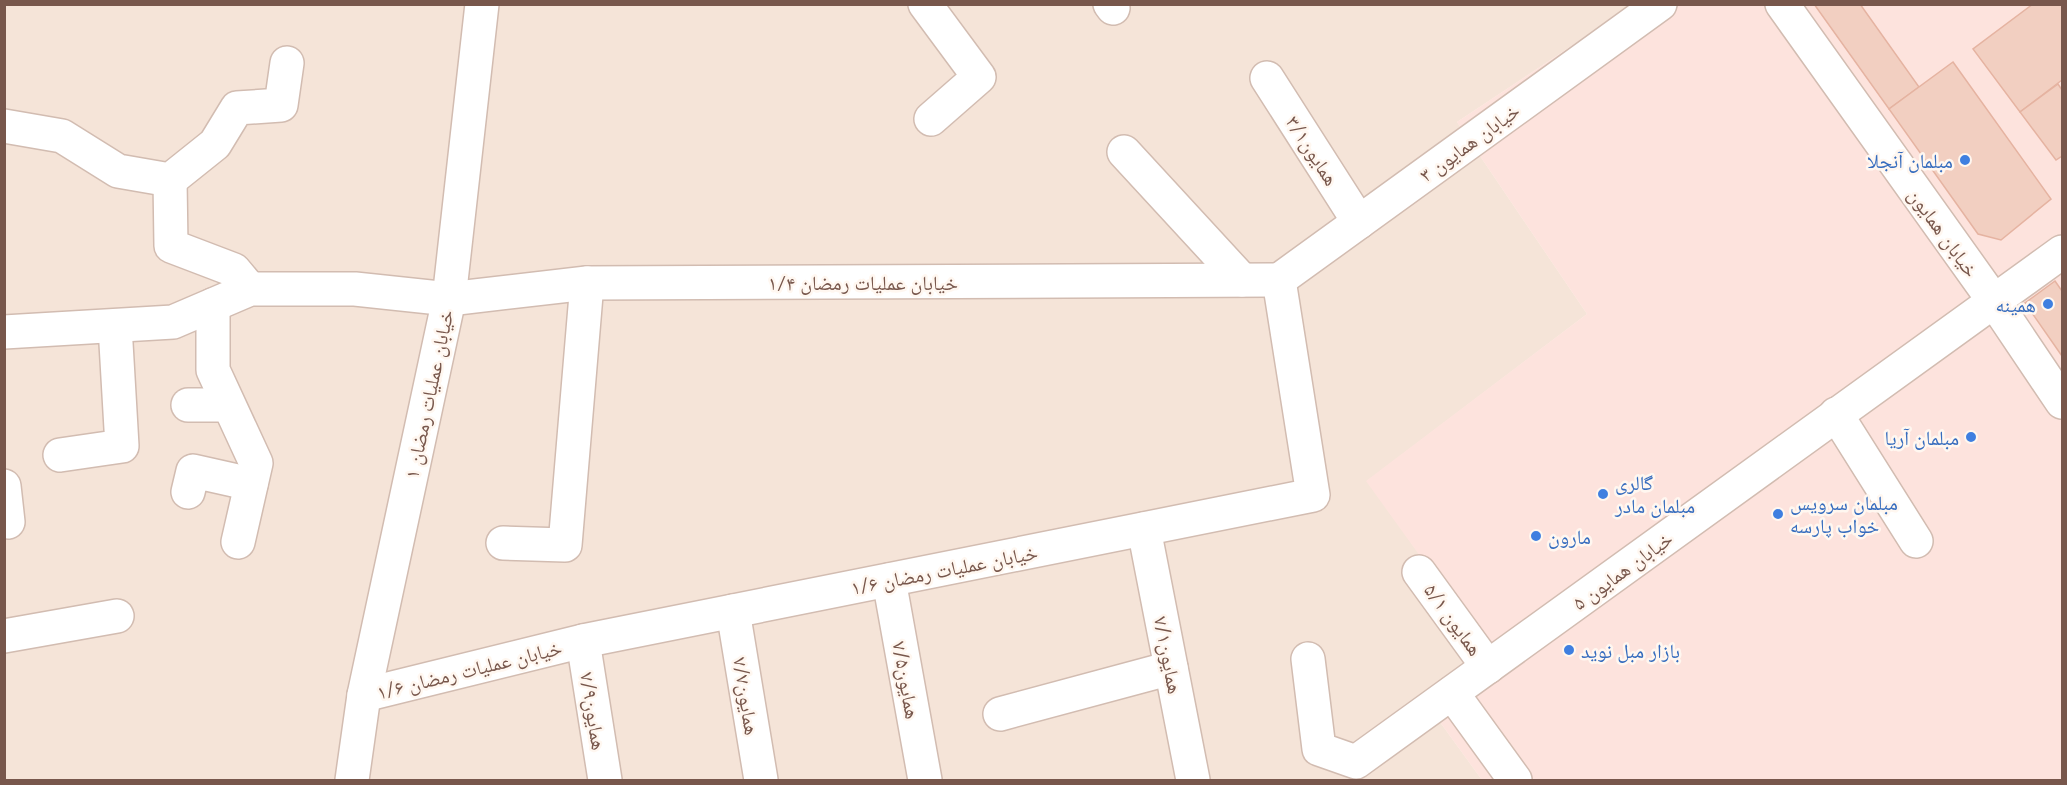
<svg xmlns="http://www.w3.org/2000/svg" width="2067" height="785" viewBox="0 0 2067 785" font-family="Lato,'Noto Naskh Arabic',sans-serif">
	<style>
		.residential { fill: #f5e4d8 }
		.commercial { fill: #fde3dd }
		.building { fill: #f2cfc1; stroke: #e5b3a1; stroke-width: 1.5 }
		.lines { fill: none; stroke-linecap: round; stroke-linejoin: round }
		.minor-casing { stroke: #d2bcb1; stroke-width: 36 }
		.minor { stroke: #fff; stroke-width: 33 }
		.shop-dot { fill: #3f7fe0; stroke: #fff7f0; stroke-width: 2 }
		.labels { text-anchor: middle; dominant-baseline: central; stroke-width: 5; stroke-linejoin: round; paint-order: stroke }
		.street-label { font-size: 20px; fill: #78574c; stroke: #fff7f0 }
		.shop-label { font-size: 20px; fill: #366cbe; stroke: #fff7f0; text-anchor: start }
	</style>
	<rect width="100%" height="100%" fill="#fdf3e9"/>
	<path class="residential" d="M 5,5 L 1633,5 L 1457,122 L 1587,314 L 1367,481 L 1487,649 L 1421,696 L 1482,780 L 5,780 Z"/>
	<path class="commercial" d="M 1633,5 L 2062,5 L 2062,780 L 1482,780 L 1421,696 L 1487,649 L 1366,481 L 1587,314 L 1457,122 Z"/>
	<g class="building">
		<path d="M 1814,4 L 1860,4 L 1919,87 L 1889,109 Z"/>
		<path d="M 2033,4 L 2062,4 L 2062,80 L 2020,112 L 1973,49 Z"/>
		<path d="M 1953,62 L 2051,199 L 2001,240 L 1978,234 L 1889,109 Z"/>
		<path d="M 2058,84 L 2062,90 L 2062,156 L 2056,160 L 2020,112 Z"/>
		<path d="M 2055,281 L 2062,291 L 2062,356 L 2025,303 Z"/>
	</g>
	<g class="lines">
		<g class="minor-casing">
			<g id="minor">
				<path d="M 925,4 L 979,77 L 931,119"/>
				<path d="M 1110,4 L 1113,8"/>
				<path d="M 1782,4 L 1994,301 L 2062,402"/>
				<path d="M 1267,78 L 1359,222"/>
				<path d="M 4,126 L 62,136 L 118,171 L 170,180 L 215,144 L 237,108 L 281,105 L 287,63"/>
				<path d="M 1124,152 L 1242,280"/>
				<path d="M 170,180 L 171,246 L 234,270 L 250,289"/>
				<path d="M 1279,280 L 1660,4"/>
				<path d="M 213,305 L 213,370 L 256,463 L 238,542"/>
				<path d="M 4,332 L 173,322 L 250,289 L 355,289 L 449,299 L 587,283 L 1279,280"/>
				<path d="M 188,405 L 228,405"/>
				<path d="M 1836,414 L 1916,541"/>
				<path d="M 60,455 L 122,446 L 115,326"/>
				<path d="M 4,486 L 8,522"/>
				<path d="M 188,492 L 193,471 L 251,484"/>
				<path d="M 1144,529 L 1193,780"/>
				<path d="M 503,543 L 565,545 L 587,283"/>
				<path d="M 1419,572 L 1488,667"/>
				<path d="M 889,580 L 925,780"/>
				<path d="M 733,611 L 761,780"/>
				<path d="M 4,636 L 117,616"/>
				<path d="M 583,641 L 605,780"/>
				<path d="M 1308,659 L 1319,749 L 1356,762 L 2062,252"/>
				<path d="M 1452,693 L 1515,780"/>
				<path d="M 364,695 L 583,641 L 1313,495 L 1279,280"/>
				<path d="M 1000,714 L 1171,668"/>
				<path d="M 352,780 L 364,695 L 449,299 L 482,4"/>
			</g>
		</g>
		<use href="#minor" class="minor"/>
	</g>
	<g class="shop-dot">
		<circle cx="1965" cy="160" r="6"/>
		<circle cx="2048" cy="304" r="6"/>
		<circle cx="1971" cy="437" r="6"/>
		<circle cx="1603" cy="494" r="6"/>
		<circle cx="1778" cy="514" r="6"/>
		<circle cx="1536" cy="536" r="6"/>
		<circle cx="1569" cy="650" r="6"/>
	</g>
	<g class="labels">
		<g class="street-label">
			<text transform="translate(1469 142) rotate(-36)">خیابان همایون ۳</text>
			<text transform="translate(1313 150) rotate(57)">همایون۳/۱</text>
			<text transform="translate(1944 232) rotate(54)">خیابان همایون</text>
			<text x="863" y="282">خیابان عملیات رمضان ۱/۴</text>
			<text transform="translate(428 394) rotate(-78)">خیابان عملیات رمضان ۱</text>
			<text transform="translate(944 569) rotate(-11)">خیابان عملیات رمضان ۱/۶</text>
			<text transform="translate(1622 570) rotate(-36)">خیابان همایون ۵</text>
			<text transform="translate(1454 619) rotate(54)">همایون ۵/۱</text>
			<text transform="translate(1169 655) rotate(79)">همایون۷/۱</text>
			<text transform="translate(469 669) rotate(-14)">خیابان عملیات رمضان ۱/۶</text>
			<text transform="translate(907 680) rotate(80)">همایون۷/۵</text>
			<text transform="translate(747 696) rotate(81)">همایون۷/۷</text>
			<text transform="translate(594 711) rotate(81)">همایون۷/۹</text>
		</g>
		<g class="shop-label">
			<text x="1953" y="160" text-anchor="end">مبلمان آنجلا</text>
			<text x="2036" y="304" text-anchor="end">همینه</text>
			<text x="1959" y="437" text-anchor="end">مبلمان آریا</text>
			<text x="1615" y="482">گالری<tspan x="1615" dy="23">مبلمان مادر</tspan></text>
			<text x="1790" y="502">مبلمان سرویس<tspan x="1790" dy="23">خواب پارسه</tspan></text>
			<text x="1548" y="536">مارون</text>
			<text x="1581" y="650">بازار مبل نوید</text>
		</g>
	</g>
	<rect width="2067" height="785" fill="none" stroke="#78574c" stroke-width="12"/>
</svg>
